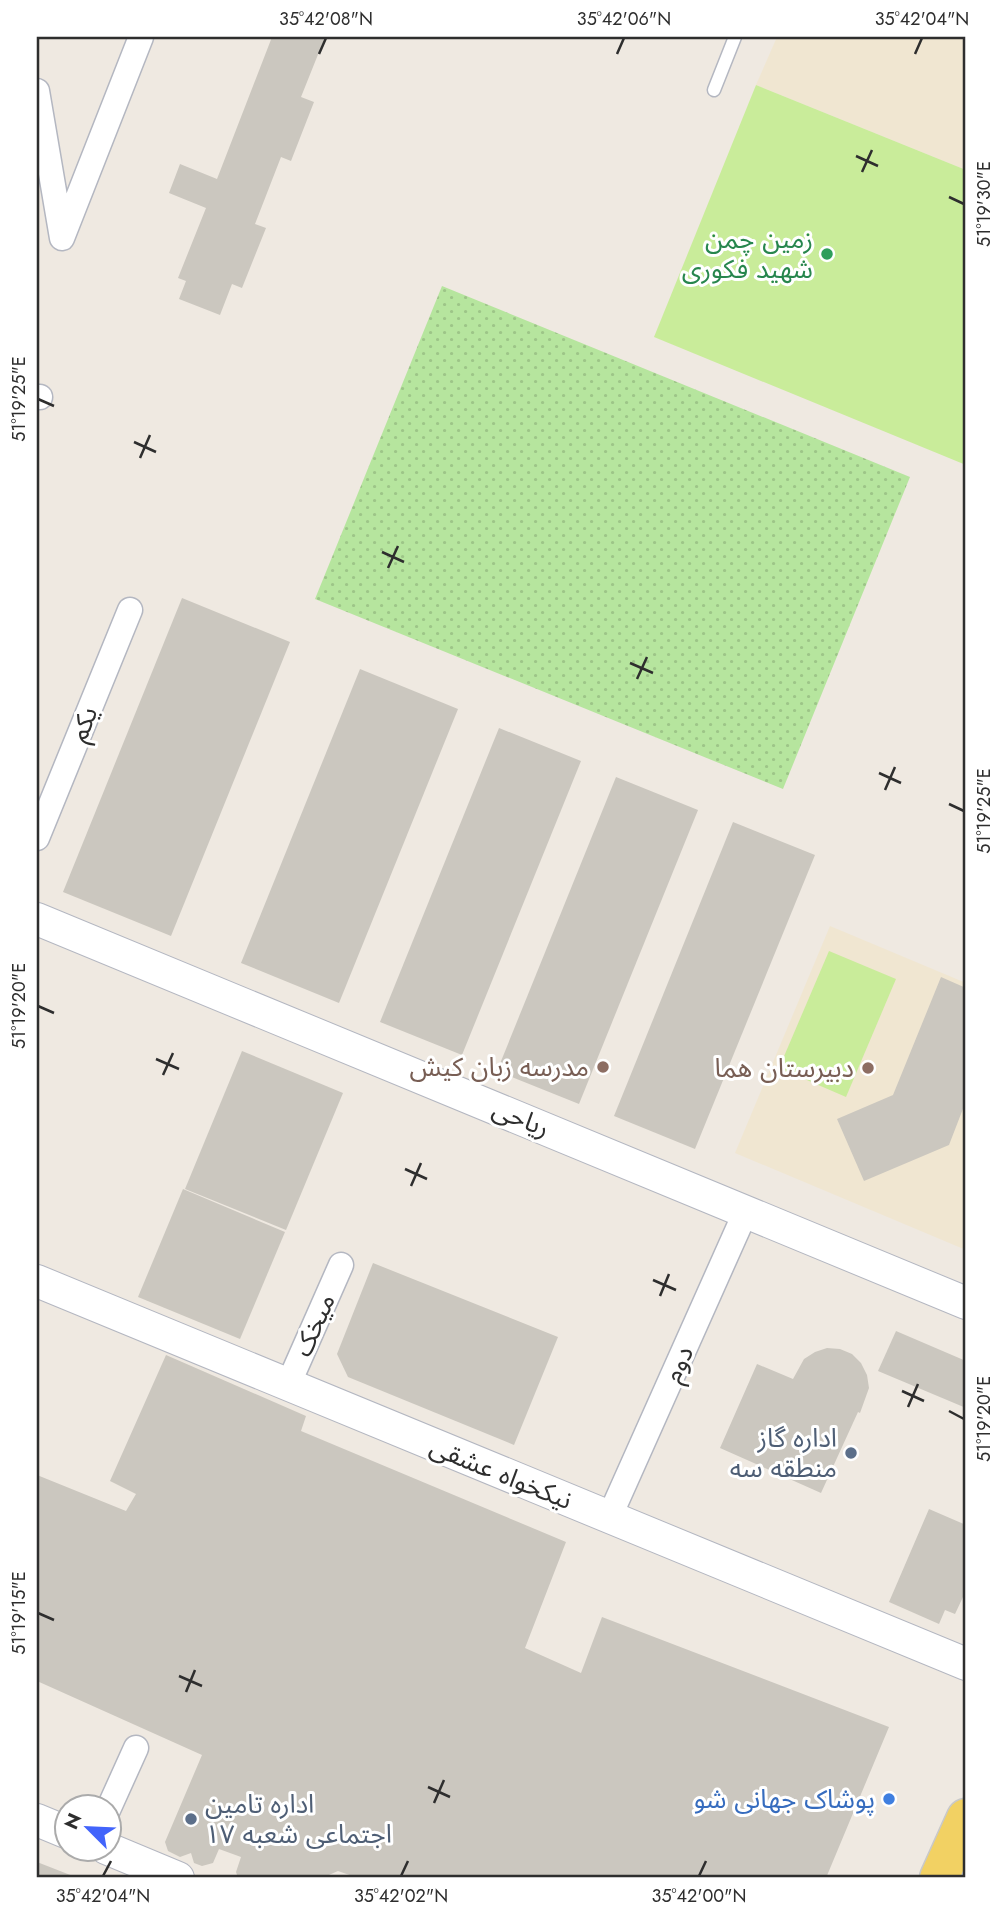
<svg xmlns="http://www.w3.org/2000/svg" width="1003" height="1915" viewBox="0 0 1003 1915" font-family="Jost,'Noto Sans Arabic',sans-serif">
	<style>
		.education { fill: #f0e6d1 }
		.grass { fill: url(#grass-dots) }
		.pitch { fill: #c9ec9a }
		.building { fill: #cbc7bf }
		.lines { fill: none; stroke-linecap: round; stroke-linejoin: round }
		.service-casing { stroke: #b4b7c1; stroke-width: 15 }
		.minor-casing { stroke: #b4b7c1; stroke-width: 27 }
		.tertiary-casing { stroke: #b4b7c1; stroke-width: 34 }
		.primary-casing { stroke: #c9c9c9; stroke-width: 41 }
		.service { stroke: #fff; stroke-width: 12 }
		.minor { stroke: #fff; stroke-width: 24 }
		.tertiary { stroke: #fff; stroke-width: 32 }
		.primary { stroke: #f2d163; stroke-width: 38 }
		.ticks { fill: none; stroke: #2e2e2e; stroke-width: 2.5 }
		.leisure-dot { fill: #2e9e5b; stroke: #fff; stroke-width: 2.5 }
		.education-dot { fill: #8d6e63; stroke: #fff; stroke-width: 2.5 }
		.service-dot { fill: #5c6f8a; stroke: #fff; stroke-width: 2.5 }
		.shop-dot { fill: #3f7fe0; stroke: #fff; stroke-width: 2.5 }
		.labels { text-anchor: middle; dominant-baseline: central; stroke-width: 6; stroke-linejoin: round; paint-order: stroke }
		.leisure-label { font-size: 26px; fill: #27864d; stroke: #fff; text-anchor: end }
		.street-label { font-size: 26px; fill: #2e2e2e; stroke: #fff }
		.education-label { font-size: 26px; fill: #785e54; stroke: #fff; text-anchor: end }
		.service-label { font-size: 26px; fill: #4e5e75; stroke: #fff; text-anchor: end }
		.shop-label { font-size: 26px; fill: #366cbe; stroke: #fff; text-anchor: end }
		.neatline { fill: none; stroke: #2e2e2e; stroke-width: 2.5 }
		.ticks-label { font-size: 18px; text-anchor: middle; fill: #2e2e2e }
	</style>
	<defs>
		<pattern id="grass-dots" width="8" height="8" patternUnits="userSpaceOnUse" patternTransform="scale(1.75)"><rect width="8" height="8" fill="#b6e59e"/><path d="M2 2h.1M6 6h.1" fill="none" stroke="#9dc588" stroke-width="1.8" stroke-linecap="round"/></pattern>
	</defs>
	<rect width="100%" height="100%" fill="#efe9e1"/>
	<g class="education">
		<path d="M 777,37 L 966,37 L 966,170 L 756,85 Z"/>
		<path d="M 830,926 L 966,983 L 966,1250 L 735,1153 Z"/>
	</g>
	<path class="grass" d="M 442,286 L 910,477 L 783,789 L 315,599 Z"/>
	<g class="pitch">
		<path d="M 756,85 L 966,170 L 966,465 L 654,337 Z"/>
		<path d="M 829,951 L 896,979 L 846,1097 L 779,1068 Z"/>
	</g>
	<g class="building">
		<path d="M 272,37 L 325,37 L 301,97 L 314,102 L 291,161 L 281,157 L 255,224 L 266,228 L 242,288 L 232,284 L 220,315 L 179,299 L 186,281 L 178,278 L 206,208 L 169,193 L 180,164 L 217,179 Z"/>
		<path d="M 182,598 L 290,642 L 171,936 L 63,892 Z"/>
		<path d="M 360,669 L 458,709 L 339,1003 L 241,963 Z"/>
		<path d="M 499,728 L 581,761 L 462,1055 L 380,1022 Z"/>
		<path d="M 616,777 L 698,810 L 579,1104 L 497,1071 Z"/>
		<path d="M 733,822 L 815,855 L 695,1149 L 614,1116 Z"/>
		<path d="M 941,977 L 966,988 L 966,1101 L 949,1145 L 864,1181 L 837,1119 L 893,1095 Z"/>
		<path d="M 242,1051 L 343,1093 L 286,1230 L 185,1189 Z"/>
		<path d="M 183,1189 L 285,1232 L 240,1339 L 138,1297 Z"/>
		<path d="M 373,1263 L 558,1337 L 514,1445 L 348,1377 L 337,1354 Z"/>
		<path d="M 896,1331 L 966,1361 L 966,1408 L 878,1371 Z"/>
		<path d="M 827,1348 L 840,1349 L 852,1354 L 861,1363 L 867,1375 L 869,1388 L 860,1413 L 858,1412 L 821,1493 L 720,1448 L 757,1364 L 793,1379 L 804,1359 L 815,1352 Z"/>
		<path d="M 166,1355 L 306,1416 L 301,1431 L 566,1542 L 525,1648 L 581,1673 L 602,1617 L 889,1727 L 826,1878 L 358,1878 L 338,1871 L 322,1878 L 238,1878 L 236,1872 L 241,1857 L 219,1849 L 213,1863 L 202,1866 L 194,1863 L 191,1853 L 180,1857 L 168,1851 L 165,1842 L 202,1755 L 37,1681 L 37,1475 L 126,1511 L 136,1494 L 110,1481 Z"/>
		<path d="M 929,1509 L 966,1525 L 966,1599 L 963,1597 L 955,1614 L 945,1610 L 939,1624 L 889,1602 Z"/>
		<path d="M 37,1862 L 78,1878 L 37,1878 Z"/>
	</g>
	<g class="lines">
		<g class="service-casing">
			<path id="service" d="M 714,90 L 735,37"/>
		</g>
		<g class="minor-casing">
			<g id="minor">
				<path d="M 37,91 L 62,238 L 141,37"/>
				<path d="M 37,397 L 40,397"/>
				<path d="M 37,838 L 130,610"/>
				<path d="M 288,1385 L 341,1265"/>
				<path d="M 609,1518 L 746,1211"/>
				<path d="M 108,1810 L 136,1748"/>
			</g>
		</g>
		<g class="tertiary-casing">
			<g id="tertiary">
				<path d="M 37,919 L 966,1303"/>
				<path d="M 37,1281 L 966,1664"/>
				<path d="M 37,1820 L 66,1832"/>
				<path d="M 106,1848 L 178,1878"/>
			</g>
		</g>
		<g class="primary-casing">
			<path id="primary" d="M 939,1878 L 966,1818"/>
		</g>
		<use href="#service" class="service"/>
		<use href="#minor" class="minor"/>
		<use href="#tertiary" class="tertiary"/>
		<use href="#primary" class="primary"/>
	</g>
	<path class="ticks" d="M 319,54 L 326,38M 617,54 L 624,38M 915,54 L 922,38M 856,156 L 878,166M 862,172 L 872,150M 949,197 L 964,204M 38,399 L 54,406M 134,442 L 156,452M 140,458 L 150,435M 382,552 L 404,562M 388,568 L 398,546M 630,663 L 653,673M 637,679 L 647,657M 879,773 L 901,783M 885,790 L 895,767M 949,804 L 964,811M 38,1006 L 54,1013M 156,1059 L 179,1069M 163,1075 L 173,1053M 405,1169 L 427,1179M 411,1186 L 421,1163M 653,1280 L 676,1290M 660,1296 L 669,1274M 902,1391 L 924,1401M 908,1407 L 918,1384M 949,1411 L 964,1419M 38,1613 L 54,1620M 179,1676 L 202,1686M 186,1692 L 195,1670M 428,1787 L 450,1797M 434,1803 L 444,1780M 103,1876 L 111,1861M 401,1876 L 408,1861M 699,1876 L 706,1861"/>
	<circle class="leisure-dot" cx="827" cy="254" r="7"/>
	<g class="education-dot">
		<circle cx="603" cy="1067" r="7"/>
		<circle cx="868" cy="1068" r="7"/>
	</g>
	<g class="service-dot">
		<circle cx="851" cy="1453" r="7"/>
		<circle cx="191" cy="1819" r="7"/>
	</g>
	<circle class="shop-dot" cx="889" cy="1799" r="7"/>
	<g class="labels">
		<g class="leisure-label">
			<text x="813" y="239">زمین چمن<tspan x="813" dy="30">شهید فکوری</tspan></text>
		</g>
		<g class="street-label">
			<text transform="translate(83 724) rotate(-68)">یکم</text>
			<text transform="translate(521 1118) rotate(22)">ریاحی</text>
			<text transform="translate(314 1325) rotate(-66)">میخک</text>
			<text transform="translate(678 1364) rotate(-66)">دوم</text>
			<text transform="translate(501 1473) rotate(22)">نیکخواه عشقی</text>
		</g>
		<g class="education-label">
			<text x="589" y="1067">مدرسه زبان کیش</text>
			<text x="854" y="1068">دبیرستان هما</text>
		</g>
		<g class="service-label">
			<text x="837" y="1438">اداره گاز<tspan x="837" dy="30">منطقه سه</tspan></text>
			<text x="205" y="1804" text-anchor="start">اداره تامین<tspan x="205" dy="30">اجتماعی شعبه ۱۷</tspan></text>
		</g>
		<g class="shop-label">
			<text x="875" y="1799">پوشاک جهانی شو</text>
		</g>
	</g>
	<rect width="1003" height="1915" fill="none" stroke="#ffffff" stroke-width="77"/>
	<g transform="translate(88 1828) rotate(294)"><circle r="33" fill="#ffffff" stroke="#ababab" stroke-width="2"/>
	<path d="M0-5L12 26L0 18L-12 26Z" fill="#4264fb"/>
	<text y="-10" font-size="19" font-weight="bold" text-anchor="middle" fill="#2e2e2e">N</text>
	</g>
	<rect x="38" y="38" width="926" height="1838" class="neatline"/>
	<g class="ticks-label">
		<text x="326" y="25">35°42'08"N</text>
		<text x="624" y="25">35°42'06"N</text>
		<text x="922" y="25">35°42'04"N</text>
		<text transform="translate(984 204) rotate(-90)" y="6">51°19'30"E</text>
		<text transform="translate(19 399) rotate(-90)" y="6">51°19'25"E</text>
		<text transform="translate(984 811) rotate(-90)" y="6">51°19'25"E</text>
		<text transform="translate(19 1006) rotate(-90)" y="6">51°19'20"E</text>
		<text transform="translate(984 1419) rotate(-90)" y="6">51°19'20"E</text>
		<text transform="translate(19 1613) rotate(-90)" y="6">51°19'15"E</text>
		<text x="103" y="1902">35°42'04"N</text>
		<text x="401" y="1902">35°42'02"N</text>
		<text x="699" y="1902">35°42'00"N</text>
	</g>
</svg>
